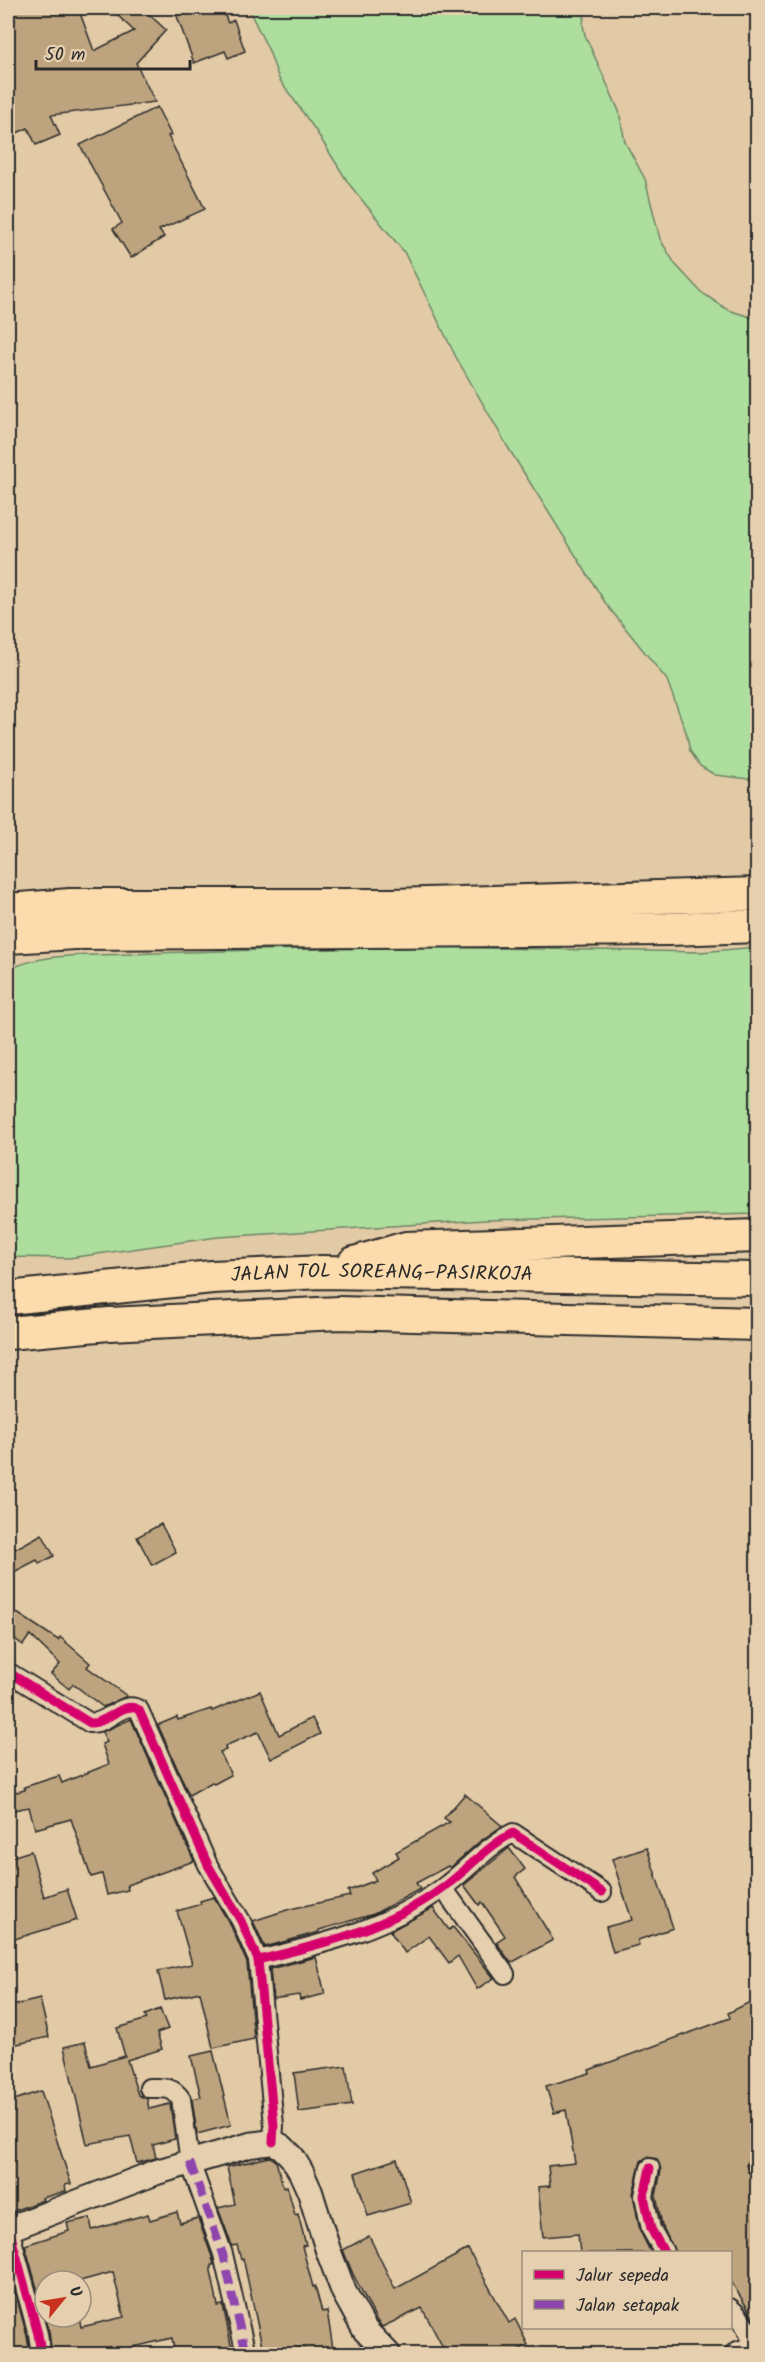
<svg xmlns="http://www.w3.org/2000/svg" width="765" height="2362" viewBox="0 0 765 2362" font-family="Kalam,sans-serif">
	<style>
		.green { fill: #adde9e; stroke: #6c8464; stroke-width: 1.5 }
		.building { fill: #bda47e; stroke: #2b2b2b; stroke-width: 1.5; fill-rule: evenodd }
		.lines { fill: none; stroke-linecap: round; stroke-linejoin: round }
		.street-casing { stroke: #2b2b2b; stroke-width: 22 }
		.secondary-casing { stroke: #2b2b2b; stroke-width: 28 }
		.highway-casing { stroke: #2b2b2b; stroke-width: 36 }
		.street { stroke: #e5cfaf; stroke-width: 18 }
		.secondary { stroke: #e5cfaf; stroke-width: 24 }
		.highway { stroke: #fcdcac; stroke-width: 32 }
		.quiet { stroke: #8e44ad; stroke-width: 8; stroke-dasharray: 15 8; stroke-linecap: butt }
		.cycleway-casing { stroke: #e5cfaf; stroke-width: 13 }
		.cycleway { stroke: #d6006c; stroke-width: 9 }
		.labels { text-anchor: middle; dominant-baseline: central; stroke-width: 4.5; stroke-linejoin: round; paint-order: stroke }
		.street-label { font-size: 20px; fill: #2b2b2b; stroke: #e5cfaf }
	</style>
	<rect width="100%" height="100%" fill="#e3caa6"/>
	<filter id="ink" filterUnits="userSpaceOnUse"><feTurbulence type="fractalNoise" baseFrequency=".0167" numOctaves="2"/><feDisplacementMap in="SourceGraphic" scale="12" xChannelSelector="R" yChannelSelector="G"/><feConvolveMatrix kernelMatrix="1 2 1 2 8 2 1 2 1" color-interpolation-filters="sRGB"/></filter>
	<g filter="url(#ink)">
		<g class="green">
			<path d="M 248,8 L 585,8 L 583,25 L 585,35 L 619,111 L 625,142 L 645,179 L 660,239 L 675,264 L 701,292 L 728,310 L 757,319 L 757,780 L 715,775 L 700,766 L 690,751 L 686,732 L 667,680 L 606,604 L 509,449 L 456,357 L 404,252 L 349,184 L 316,131 L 279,79 L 269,51 Z"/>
			<path d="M 440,947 L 700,952 L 757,947 L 757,1214 L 485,1220 L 218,1237 L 69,1258 L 8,1257 L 8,970 C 43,952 89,956 129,954 C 233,949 337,949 440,947 Z"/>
		</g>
		<g class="building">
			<path d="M 8,8 L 76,8 L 77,14 L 80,13 L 94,51 L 134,31 L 110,8 L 142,8 L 166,30 L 136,63 L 155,102 L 51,115 L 60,135 L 36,145 L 28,128 L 8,137 Z"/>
			<path d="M 174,8 L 222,8 L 228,23 L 234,20 L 245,51 L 228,58 L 225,51 L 194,63 Z"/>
			<path d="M 157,107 L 171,135 L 168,136 L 205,209 L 159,230 L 164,237 L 131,258 L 113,229 L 122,223 L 80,145 Z"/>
			<path d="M 161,1524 L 176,1552 L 152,1565 L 137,1537 Z"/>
			<path d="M 42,1534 L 54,1556 L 39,1564 L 37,1560 L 8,1575 L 8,1553 Z"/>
			<path d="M 8,1607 L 58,1640 L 60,1637 L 90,1663 L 87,1667 L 127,1696 L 103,1707 L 73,1684 L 69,1689 L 51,1674 L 60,1664 L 30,1635 L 23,1645 L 8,1634 Z"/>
			<path d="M 260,1691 L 279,1735 L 312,1718 L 320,1734 L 271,1759 L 258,1732 L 225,1746 L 226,1750 L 220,1752 L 231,1775 L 214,1784 L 212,1782 L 189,1795 L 158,1725 L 177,1717 L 178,1720 L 211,1709 L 212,1711 Z"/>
			<path d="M 131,1719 L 194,1861 L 127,1885 L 128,1890 L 107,1895 L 102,1874 L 91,1877 L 71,1819 L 35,1829 L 29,1807 L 8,1811 L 8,1794 L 25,1790 L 24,1787 L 59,1776 L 62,1783 L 109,1764 L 102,1744 L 107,1742 L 102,1732 Z"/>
			<path d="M 465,1794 L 502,1826 L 479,1842 L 450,1868 L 448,1866 L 416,1883 L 420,1889 L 374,1914 L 319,1930 L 319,1932 L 265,1947 L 253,1921 L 290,1909 L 350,1896 L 348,1891 L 376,1880 L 372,1873 L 399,1857 L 396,1852 L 450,1822 L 444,1818 Z"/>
			<path d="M 509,1848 L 525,1869 L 515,1877 L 553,1940 L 511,1963 L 496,1942 L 505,1936 L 482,1902 L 479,1905 L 464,1885 Z"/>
			<path d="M 647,1848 L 673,1928 L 638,1940 L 639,1945 L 613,1952 L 606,1927 L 632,1920 L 612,1859 Z"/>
			<path d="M 31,1851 L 44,1897 L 67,1889 L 77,1920 L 8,1941 L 8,1858 Z"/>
			<path d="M 214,1897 L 231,1926 L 247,1963 L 254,2039 L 213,2048 L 200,1992 L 165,2000 L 158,1971 L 192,1964 L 177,1911 L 201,1904 L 200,1901 Z"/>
			<path d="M 433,1908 L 449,1930 L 453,1927 L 494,1978 L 477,1989 L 458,1956 L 449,1963 L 429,1936 L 405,1953 L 390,1931 Z"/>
			<path d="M 316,1957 L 325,1994 L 300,2000 L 299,1995 L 273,1999 L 270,1969 Z"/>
			<path d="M 758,1998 L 758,2155 L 751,2157 L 746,2165 L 748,2172 L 758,2177 L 758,2325 L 730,2280 L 730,2253 L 675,2253 L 662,2225 L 656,2196 L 661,2170 L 657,2159 L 647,2157 L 641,2161 L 633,2194 L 640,2231 L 651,2253 L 580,2253 L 578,2234 L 543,2237 L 538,2187 L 550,2186 L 548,2166 L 575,2163 L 566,2110 L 554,2113 L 546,2086 L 590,2073 L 589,2070 L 730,2018 L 728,2013 Z"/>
			<path d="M 40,1999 L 49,2037 L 8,2046 L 8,2007 Z"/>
			<path d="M 160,2009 L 168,2029 L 157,2033 L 162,2049 L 127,2060 L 138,2095 L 147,2099 L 149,2109 L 170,2104 L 175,2139 L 153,2145 L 156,2158 L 137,2163 L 130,2136 L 87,2144 L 64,2047 L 85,2042 L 91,2066 L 125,2056 L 117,2028 L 147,2019 L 145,2015 Z"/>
			<path d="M 213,2051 L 231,2125 L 197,2134 L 192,2099 L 201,2097 L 191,2056 Z"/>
			<path d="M 346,2066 L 352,2105 L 299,2112 L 294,2073 Z"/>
			<path d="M 41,2091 L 71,2184 L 65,2185 L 66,2191 L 42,2198 L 43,2200 L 8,2213 L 8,2102 Z"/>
			<path d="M 270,2157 L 276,2161 L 283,2187 L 287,2186 L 295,2215 L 298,2214 L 306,2245 L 302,2246 L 313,2287 L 315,2286 L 322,2312 L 327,2311 L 334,2355 L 306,2355 L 303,2347 L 264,2355 L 243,2258 L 241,2259 L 237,2245 L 232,2246 L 218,2208 L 235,2204 L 227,2167 Z"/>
			<path d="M 397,2159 L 411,2203 L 368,2216 L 355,2173 Z"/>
			<path d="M 177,2212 L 180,2223 L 198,2218 L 212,2257 L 214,2265 L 211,2265 L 211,2271 L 218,2306 L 223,2305 L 233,2355 L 175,2355 L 172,2338 L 129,2348 L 130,2352 L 119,2355 L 52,2355 L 49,2331 L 25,2245 L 69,2231 L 67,2223 L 90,2218 L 92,2230 L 148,2214 L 150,2220 ZM 113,2272 L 124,2317 L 81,2327 L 79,2317 L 45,2317 L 45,2281 L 80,2281 Z"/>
			<path d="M 369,2236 L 395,2289 L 468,2249 L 509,2323 L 515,2319 L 528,2345 L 509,2355 L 447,2355 L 422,2308 L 382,2327 L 377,2321 L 353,2274 L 343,2250 Z"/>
			<path d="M 8,2266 L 27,2336 L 30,2355 L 8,2355 Z"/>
		</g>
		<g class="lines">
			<g class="street-casing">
				<g id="street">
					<path d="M 8,1672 L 90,1723 C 107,1725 123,1699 139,1710 L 208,1865 L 241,1921 L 258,1960 L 274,2125 L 273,2142"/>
					<path d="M 443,1888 L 505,1974"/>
					<path d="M 258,1960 C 324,1944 389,1928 444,1887 C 467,1870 487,1846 513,1833 L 602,1892"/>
					<path d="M 149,2088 C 164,2088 172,2086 181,2099 L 190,2162 L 223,2254 L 246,2354"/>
					<path d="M 757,2166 L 758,2166"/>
					<path d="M 650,2168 L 644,2196 L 651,2229 L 664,2252"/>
					<path d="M 9,2229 L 38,2334 L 41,2354"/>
					<path d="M 730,2308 C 744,2319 749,2333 755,2349"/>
				</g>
			</g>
			<g class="secondary-casing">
				<g id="secondary">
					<path d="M 8,2229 L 157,2172 L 250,2145 L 273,2142 L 282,2147 L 292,2157 L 301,2172 L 310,2192 L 328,2250 L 344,2292 L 365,2330 L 388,2354"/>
					<path d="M 738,2354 L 758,2348"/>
				</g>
			</g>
			<g class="highway-casing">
				<g id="highway">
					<path d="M 8,910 L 70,905 L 393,905 L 758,894"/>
					<path d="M 8,937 L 75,933 L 668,929 L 758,926"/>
					<path d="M 354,1263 L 406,1248 L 758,1236"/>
					<path id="s1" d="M 8,1298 L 212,1277 L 322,1272 L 758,1279"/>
					<path d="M 8,1333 L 109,1324 L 339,1313 L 758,1324"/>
				</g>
			</g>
			<use href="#street" class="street"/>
			<use href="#secondary" class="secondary"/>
			<use href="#highway" class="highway"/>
			<g class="quiet">
				<path d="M 190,2162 L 223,2254 L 246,2354"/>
				<path d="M 757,2166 L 758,2166"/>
			</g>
			<g class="cycleway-casing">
				<g id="cycleway">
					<path d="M 8,1672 L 90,1723 C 107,1725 123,1699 139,1710 L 208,1865 L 241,1921 L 258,1960 L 274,2125 L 273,2142"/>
					<path d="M 258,1960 C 324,1944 389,1928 444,1887 C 467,1870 487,1846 513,1833 L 602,1892"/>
					<path d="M 650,2168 L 644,2196 L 651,2229 L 664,2252"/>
					<path d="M 9,2229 L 38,2334 L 41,2354"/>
				</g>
			</g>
			<use href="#cycleway" class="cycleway"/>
		</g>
	</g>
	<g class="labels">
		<g class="street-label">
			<text stroke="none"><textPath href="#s1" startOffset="375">JALAN TOL SOREANG–PASIRKOJA</textPath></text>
		</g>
	</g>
	<rect width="765" height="2362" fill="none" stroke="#e5cfaf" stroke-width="30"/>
	<rect x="15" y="15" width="735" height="2332" fill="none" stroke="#2b2b2b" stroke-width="2" filter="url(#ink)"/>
	<rect x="522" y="2251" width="210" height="78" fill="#e5cfaf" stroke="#9b8d7a" stroke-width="1.5"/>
	<rect x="534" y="2270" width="30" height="9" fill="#d6006c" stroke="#9b8d7a" stroke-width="1.5"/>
	<text x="576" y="2281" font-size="18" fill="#2b2b2b">Jalur sepeda</text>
	<rect x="534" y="2300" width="30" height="9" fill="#8e44ad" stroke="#9b8d7a" stroke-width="1.5"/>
	<text x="576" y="2311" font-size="18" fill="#2b2b2b">Jalan setapak</text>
	<g transform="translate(63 2299) rotate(60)"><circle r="28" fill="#e5cfaf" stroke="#9b8d7a" stroke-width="1.5"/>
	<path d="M0-4.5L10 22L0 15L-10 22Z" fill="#c8321e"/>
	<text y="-9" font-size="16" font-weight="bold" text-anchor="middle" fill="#2b2b2b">U</text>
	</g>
	<path d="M36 60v9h154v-9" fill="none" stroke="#2b2b2b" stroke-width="3"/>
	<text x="45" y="60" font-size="18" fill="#2b2b2b" stroke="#e5cfaf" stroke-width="4.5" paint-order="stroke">50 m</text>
</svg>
